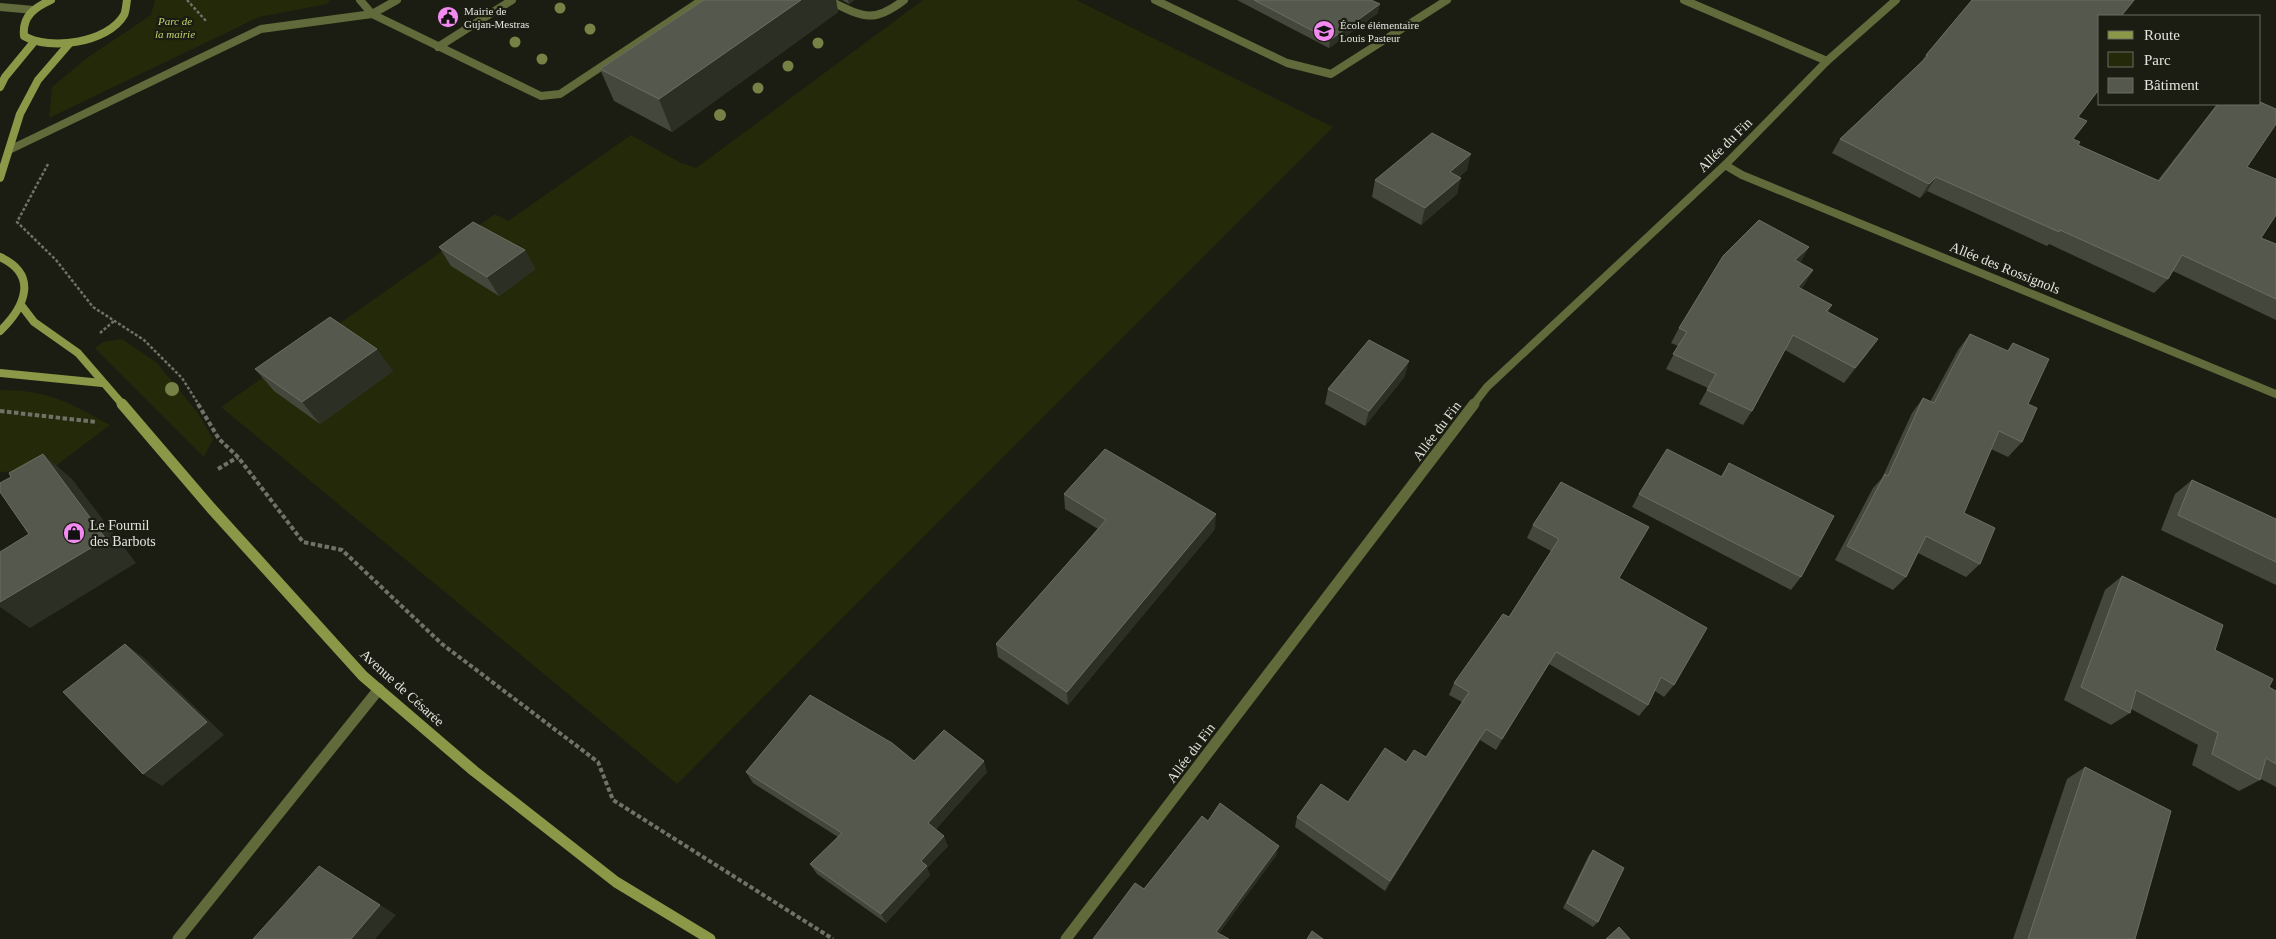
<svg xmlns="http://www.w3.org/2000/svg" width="2276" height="939" viewBox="0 0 2276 939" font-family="'Times New Roman',serif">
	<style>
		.green { fill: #242909 }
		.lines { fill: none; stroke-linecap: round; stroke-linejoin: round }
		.path-far1 { stroke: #707268; stroke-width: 2.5; stroke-dasharray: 3 2; stroke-linecap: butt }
		.path { stroke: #707268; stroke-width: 4; stroke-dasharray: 4.5 2.5; stroke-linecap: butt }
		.lane-far1 { stroke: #616a3a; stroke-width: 8 }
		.lane { stroke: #616a3a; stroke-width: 11 }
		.street-far1 { stroke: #616a3a; stroke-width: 8 }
		.street { stroke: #616a3a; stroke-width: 11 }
		.secondary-far1 { stroke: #8a9847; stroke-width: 8 }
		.secondary { stroke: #8a9847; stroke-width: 11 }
		.tree { fill: #768245 }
		.wall { fill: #44473b }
		.shaded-wall { fill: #2c2f23 }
		.building { fill: #55584d; stroke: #6b6e63 }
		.labels { text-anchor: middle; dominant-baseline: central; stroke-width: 4.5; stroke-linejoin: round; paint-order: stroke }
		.far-poi-label { font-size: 11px; fill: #e3e4dd; stroke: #1b1d12; text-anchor: start }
		.far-park-label { font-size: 11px; font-style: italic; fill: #c1d46e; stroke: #1b1d12 }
		.street-label { font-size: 14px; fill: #e3e4dd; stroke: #1b1d12 }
		.poi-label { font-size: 14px; fill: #e3e4dd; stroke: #1b1d12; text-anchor: start }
	</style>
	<rect width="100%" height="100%" fill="#1b1d12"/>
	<g class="green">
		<path d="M 155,0 L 330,0 L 327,4 L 259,17 L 49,118 L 52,87 L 87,58 L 151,15 Z"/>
		<path d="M 923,0 L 1076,0 L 1333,127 L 677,784 L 221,407 L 495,214 L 508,221 L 631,135 L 681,163 L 696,168 Z"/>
		<path d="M 122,339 L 157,363 L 198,413 L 213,439 L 204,457 L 95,348 L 103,342 Z"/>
		<path d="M 0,390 C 49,390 68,402 110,425 L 49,471 L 0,472 Z"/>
	</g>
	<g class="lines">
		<g class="path-far1">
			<path d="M 187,0 L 207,22"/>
			<path d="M 48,164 L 17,222 L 56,260 L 93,307 L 144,340 L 182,378 L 199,405"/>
			<path d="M 100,333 L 114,321"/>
		</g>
		<g class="path">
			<path d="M 198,404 L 219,439 L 238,457 L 303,542 L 342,550 L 442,644 L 598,762 L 613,800 L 833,939"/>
			<path d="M 0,411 L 96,422"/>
			<path d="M 218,469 L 238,457"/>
		</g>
		<g class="lane-far1">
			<path d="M 828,0 C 861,16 872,25 904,0"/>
			<path d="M 438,47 L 512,0"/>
			<path d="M 9,150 L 261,29 L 372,14 L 541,96 L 560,94 L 702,0"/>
		</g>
		<path class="lane" d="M 178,939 L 379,689"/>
		<g class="street-far1">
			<path d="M 360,0 L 372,14 L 397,0"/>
			<path d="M 1155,0 L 1287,63 L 1331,74 L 1447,0"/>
			<path d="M 1684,0 L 1827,61"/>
			<path d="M 0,7 L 34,10"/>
			<path d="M 1725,165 L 1742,175 L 2276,394"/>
			<path d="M 1473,405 L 1487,387 L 1725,165 L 1827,61 L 1896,0"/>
		</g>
		<path class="street" d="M 1066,939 L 1474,404"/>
		<g class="secondary-far1">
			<path d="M 51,0 C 34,8 22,16 24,36 C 49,51 108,43 124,15 C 126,11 126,5 127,0"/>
			<path d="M 0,87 L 5,77 L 33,43"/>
			<path d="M 0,178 L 20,114 L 38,80 L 69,44"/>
			<path d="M 0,257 C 39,275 25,307 0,331"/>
			<path d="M 21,305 L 34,322 L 78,353 L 123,405"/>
			<path d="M 0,373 L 102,383"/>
		</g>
		<path class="secondary" d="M 122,404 L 211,508 L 363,676 L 474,771 L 616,882 L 710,939"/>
	</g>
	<g class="tree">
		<circle cx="560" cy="8" r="5.5"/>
		<circle cx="590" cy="29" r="5.5"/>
		<circle cx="515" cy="42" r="5.5"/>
		<circle cx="818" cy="43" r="5.5"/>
		<circle cx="542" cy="59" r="5.5"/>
		<circle cx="788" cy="66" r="5.5"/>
		<circle cx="758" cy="88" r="5.5"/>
		<circle cx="720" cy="115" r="6"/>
		<circle cx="172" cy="389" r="7"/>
	</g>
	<g class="wall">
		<path d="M 704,0 L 836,0 L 838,12 L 672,132 L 614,101 L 600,69 Z"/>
		<path d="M 842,0 L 854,0 L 849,4 Z"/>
		<path d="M 1237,0 L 1371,0 L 1378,13 L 1329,48 Z"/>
		<path d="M 1972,0 L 2135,0 L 2122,16 L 2100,16 L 2073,139 L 2078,145 L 2158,180 L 2217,104 L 2260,104 L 2247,167 L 2261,238 L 2276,244 L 2276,320 L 2173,271 L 2168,279 L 2154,293 L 2049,244 L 2047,246 L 1927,191 L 1920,198 L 1832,153 L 1840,139 L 1921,62 L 1926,55 Z"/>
		<path d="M 1467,170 L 1459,177 L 1457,194 L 1421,225 L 1372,197 L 1375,180 Z"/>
		<path d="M 439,247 L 525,250 L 535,269 L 499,296 L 451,266 Z"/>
		<path d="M 1809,247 L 1799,263 L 1813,270 L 1804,285 L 1801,289 L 1832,305 L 1828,312 L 1868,353 L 1844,383 L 1785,350 L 1752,411 L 1743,425 L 1699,404 L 1708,388 L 1666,369 L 1678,346 L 1671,343 L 1679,328 Z"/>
		<path d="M 1970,334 L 2007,351 L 2013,343 L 2028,404 L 2022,442 L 2008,457 L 1991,449 L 1964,513 L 1980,564 L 1966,577 L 1918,553 L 1906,577 L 1893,590 L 1835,560 L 1873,488 L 1882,478 L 1912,413 L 1923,398 L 1930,402 L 1958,350 Z"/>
		<path d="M 255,369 L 393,371 L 320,424 L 274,391 Z"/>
		<path d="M 1405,376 L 1365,426 L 1325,404 L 1328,389 Z"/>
		<path d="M 1729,463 L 1801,577 L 1791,590 L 1632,507 L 1639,494 L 1721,476 Z"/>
		<path d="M 2192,480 L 2276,519 L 2276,585 L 2161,530 L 2175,494 Z"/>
		<path d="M 1561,482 L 1619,578 L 1674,685 L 1664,697 L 1655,691 L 1648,705 L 1639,716 L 1549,664 L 1496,750 L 1480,740 L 1385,891 L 1295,827 L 1297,817 L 1348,802 L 1406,762 L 1426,757 L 1462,702 L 1449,695 L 1454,683 L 1509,617 L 1551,551 L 1527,538 L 1533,525 Z"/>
		<path d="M 1064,494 L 1215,529 L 1068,705 L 998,657 L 996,644 L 1098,529 L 1065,509 Z"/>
		<path d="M 2122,576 L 2215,650 L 2269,687 L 2276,691 L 2276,787 L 2261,779 L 2260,780 L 2239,791 L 2192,765 L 2198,745 L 2131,709 L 2130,713 L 2111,725 L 2064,700 L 2105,590 Z"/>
		<path d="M 914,761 L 987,772 L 935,829 L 948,846 L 927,868 L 930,875 L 886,923 L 817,874 L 810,864 L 838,837 L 753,783 L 746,772 Z"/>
		<path d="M 2085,767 L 2135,939 L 2013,939 L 2067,779 Z"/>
		<path d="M 1593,850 L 1598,922 L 1593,927 L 1563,908 L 1589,855 Z"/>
	</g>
	<g class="shaded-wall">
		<path d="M 801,0 L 836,0 L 838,12 L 672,132 L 659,99 Z"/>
		<path d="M 848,0 L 854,0 L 849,4 Z"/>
		<path d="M 2134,0 L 2135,0 L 2122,16 L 2121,16 Z"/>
		<path d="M 1380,4 L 1378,13 L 1329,48 L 1330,40 Z"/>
		<path d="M 1471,154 L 1467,170 L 1446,188 L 1450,172 Z"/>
		<path d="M 1936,177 L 1927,191 L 1920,198 L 1929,184 Z"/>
		<path d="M 1461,178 L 1457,194 L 1421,225 L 1425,208 Z"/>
		<path d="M 1809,247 L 1801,262 L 1787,275 L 1795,260 Z"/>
		<path d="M 525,250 L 535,269 L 499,296 L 487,277 Z"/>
		<path d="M 1813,270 L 1804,285 L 1789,302 L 1798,287 Z"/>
		<path d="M 1878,339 L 1868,353 L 1844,383 L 1855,368 Z"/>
		<path d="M 377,349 L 393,371 L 320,424 L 302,402 Z"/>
		<path d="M 1409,361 L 1405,376 L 1365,426 L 1369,411 Z"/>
		<path d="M 43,454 L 72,479 L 136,563 L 30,628 L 0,607 L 0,602 L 106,539 Z"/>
		<path d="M 1216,514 L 1215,529 L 1068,705 L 1067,692 Z"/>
		<path d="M 125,644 L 143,657 L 224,735 L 162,786 L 143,774 Z"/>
		<path d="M 1556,652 L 1549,664 L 1496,750 L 1502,739 Z"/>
		<path d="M 1486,729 L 1480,740 L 1385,891 L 1390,881 Z"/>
		<path d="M 984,761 L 987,772 L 932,834 L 928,823 Z"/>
		<path d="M 944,836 L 948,846 L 927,868 L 930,875 L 886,923 L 881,914 L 921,861 Z"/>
		<path d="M 1279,846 L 1276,856 L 1215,939 L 1216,932 Z"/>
		<path d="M 335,876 L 396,915 L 375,939 L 351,939 Z"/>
	</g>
	<g class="building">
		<path d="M 704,0 L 801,0 L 659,99 L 600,69 Z"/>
		<path d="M 1254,0 L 1371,0 L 1380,4 L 1330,40 Z"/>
		<path d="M 1972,0 L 2134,0 L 2121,16 L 2100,16 L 2100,41 L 2098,42 L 2100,43 L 2100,88 L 2078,117 L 2087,121 L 2073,139 L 2080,142 L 2078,145 L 2159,181 L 2218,104 L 2260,104 L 2260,102 L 2276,109 L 2276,124 L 2247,167 L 2276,179 L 2276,215 L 2261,238 L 2276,244 L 2276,299 L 2182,255 L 2168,279 L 2060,230 L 2059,232 L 1936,177 L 1929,184 L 1840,139 L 1928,56 L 1926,55 Z"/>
		<path d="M 1432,133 L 1471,154 L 1450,172 L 1461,178 L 1425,208 L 1375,180 Z"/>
		<path d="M 1759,220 L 1809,247 L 1795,260 L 1813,270 L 1798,287 L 1832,305 L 1826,311 L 1878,339 L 1855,368 L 1793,335 L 1752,411 L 1707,390 L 1716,374 L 1673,354 L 1687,332 L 1679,328 L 1723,256 Z"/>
		<path d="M 473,222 L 525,250 L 487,277 L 439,247 Z"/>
		<path d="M 330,317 L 377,349 L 302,402 L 255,369 Z"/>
		<path d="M 1970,334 L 2008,351 L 2013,343 L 2049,359 L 2028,404 L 2037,408 L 2022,442 L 1999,431 L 1964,513 L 1995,528 L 1980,564 L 1926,536 L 1906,577 L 1847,546 L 1885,474 L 1888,476 L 1923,398 L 1934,403 Z"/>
		<path d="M 1369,340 L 1409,361 L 1369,411 L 1328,389 Z"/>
		<path d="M 1105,449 L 1216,514 L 1067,692 L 996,644 L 1106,520 L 1064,494 Z"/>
		<path d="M 1667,449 L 1722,477 L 1729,463 L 1834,516 L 1801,577 L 1639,494 Z"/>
		<path d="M 43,454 L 106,539 L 0,602 L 0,552 L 29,534 L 0,492 L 0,483 L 11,477 L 9,473 Z"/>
		<path d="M 2192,480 L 2276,519 L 2276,562 L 2178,515 Z"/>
		<path d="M 1561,482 L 1649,527 L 1619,578 L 1707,628 L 1674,685 L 1661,677 L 1648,705 L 1556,652 L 1502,739 L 1486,729 L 1390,881 L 1297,817 L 1321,784 L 1348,802 L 1385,748 L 1406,762 L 1414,750 L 1426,757 L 1469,692 L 1454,683 L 1503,614 L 1509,617 L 1559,539 L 1533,525 Z"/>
		<path d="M 2122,576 L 2223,625 L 2215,650 L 2273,679 L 2269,687 L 2276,691 L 2276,764 L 2266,758 L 2260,780 L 2212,754 L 2218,733 L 2136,690 L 2130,713 L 2081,687 Z"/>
		<path d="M 125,644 L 207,722 L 143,774 L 63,692 Z"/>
		<path d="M 810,695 L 892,743 L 914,761 L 944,730 L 984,761 L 928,823 L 944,836 L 921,861 L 927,866 L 881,914 L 810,864 L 842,833 L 746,772 Z"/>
		<path d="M 2085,767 L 2171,811 L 2135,939 L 2028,939 Z"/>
		<path d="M 1220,803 L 1279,846 L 1216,932 L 1229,939 L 1093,939 L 1135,883 L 1144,889 L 1202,816 L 1208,821 Z"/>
		<path d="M 1593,850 L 1624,868 L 1598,922 L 1567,903 Z"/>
		<path d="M 319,866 L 380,905 L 351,939 L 253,939 Z"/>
		<path d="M 1619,927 L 1630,939 L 1606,939 Z"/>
		<path d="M 1312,931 L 1323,939 L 1307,939 Z"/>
	</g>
	<defs>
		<g id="civic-disc" transform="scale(1.125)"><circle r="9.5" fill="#f38af1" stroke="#1b1d12"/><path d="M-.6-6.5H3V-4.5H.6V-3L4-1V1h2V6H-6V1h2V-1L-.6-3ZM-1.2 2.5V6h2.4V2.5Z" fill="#111"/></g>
		<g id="school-disc" transform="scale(1.125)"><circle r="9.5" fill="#f38af1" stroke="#1b1d12"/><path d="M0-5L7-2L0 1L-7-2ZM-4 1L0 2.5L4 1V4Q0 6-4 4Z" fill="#111"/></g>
		<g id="shop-disc" transform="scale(1.125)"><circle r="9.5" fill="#f38af1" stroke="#1b1d12"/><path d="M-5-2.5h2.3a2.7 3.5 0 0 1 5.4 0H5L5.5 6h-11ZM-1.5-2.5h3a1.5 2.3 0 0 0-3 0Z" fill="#111"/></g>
	</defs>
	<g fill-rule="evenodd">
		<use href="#civic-disc" x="448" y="17"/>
		<use href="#school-disc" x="1324" y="31"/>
		<use href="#shop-disc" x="74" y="533"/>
	</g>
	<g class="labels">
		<g class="far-poi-label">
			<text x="464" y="11">Mairie de<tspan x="464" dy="13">Gujan-Mestras</tspan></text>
			<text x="1340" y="25">École élémentaire<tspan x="1340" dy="13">Louis Pasteur</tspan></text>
		</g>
		<g class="far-park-label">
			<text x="175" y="21">Parc de<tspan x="175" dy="13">la mairie</tspan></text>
		</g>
		<g class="street-label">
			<text transform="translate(1725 145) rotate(-45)">Allée du Fin</text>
			<text transform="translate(2005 268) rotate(22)">Allée des Rossignols</text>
			<text transform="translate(1437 431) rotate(-53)">Allée du Fin</text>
			<text transform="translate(402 688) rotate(42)">Avenue de Césarée</text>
			<text transform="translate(1191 753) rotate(-53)">Allée du Fin</text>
		</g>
		<g class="poi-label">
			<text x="90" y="525">Le Fournil<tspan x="90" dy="16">des Barbots</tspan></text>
		</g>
	</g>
	<rect x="2098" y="15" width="162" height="90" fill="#1b1d12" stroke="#6b6d63"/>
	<rect x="2108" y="31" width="25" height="8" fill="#8a9847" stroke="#6b6d63"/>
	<text x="2144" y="40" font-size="15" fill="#e3e4dd">Route</text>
	<rect x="2108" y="52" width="25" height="15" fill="#242909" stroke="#6b6d63"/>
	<text x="2144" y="65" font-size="15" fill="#e3e4dd">Parc</text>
	<rect x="2108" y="78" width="25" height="15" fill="#55584d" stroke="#6b6d63"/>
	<text x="2144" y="90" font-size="15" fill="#e3e4dd">Bâtiment</text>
</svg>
